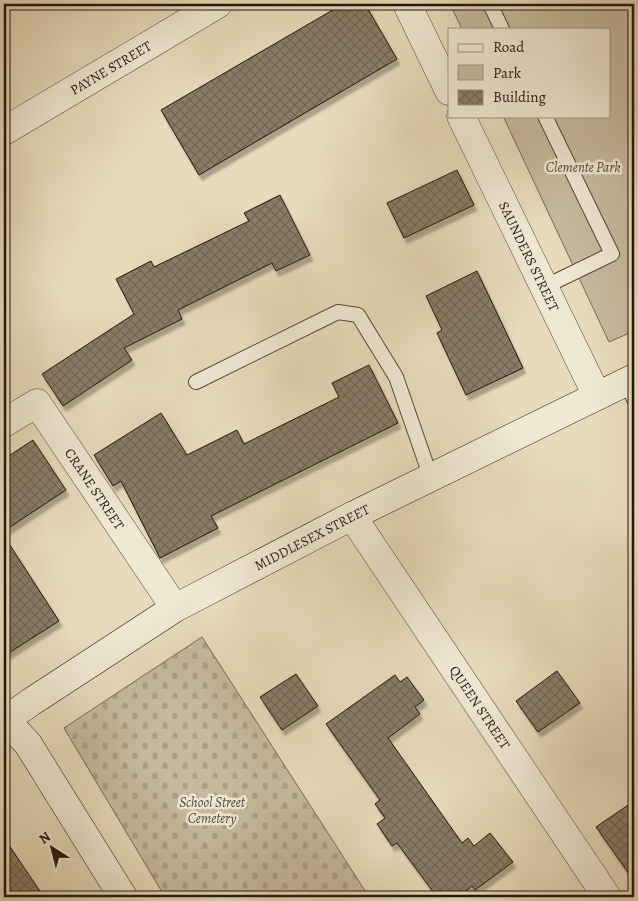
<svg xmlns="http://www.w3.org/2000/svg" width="638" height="901" viewBox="0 0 638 901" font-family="Alegreya,serif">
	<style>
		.cemetery { fill: url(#cemetery-stones); stroke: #746856 }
		.park { fill: #c6ba9e; stroke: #746856 }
		.building { fill: url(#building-cross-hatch); stroke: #23170e; filter: url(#shadow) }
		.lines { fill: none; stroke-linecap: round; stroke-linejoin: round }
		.service-casing { stroke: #544839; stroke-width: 16 }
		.minor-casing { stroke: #544839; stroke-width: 29 }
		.secondary-casing { stroke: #23170e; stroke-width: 29 }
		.service { stroke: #efe8d3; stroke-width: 14 }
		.minor { stroke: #efe8d3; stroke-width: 28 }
		.secondary { stroke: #efe8d3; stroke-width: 28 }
		.labels { text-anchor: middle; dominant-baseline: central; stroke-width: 5; stroke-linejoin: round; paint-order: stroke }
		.street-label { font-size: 14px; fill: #23170e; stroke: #efe8d3 }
		.park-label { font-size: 14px; font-style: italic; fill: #544839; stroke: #efe8d3 }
	</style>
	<defs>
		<pattern id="cemetery-stones" width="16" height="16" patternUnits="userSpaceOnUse" patternTransform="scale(1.25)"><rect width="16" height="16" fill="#c6ba9e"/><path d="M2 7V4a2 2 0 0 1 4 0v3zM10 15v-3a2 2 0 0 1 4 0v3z" fill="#aa9f87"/></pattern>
		<pattern id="building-cross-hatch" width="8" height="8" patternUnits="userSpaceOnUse" patternTransform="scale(1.25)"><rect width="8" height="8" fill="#897d68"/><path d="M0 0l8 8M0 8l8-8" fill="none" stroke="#706554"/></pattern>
		<filter id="shadow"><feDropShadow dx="3" dy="5.5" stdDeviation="1" flood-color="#0004"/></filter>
	</defs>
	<rect width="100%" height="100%" fill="#e7dbbb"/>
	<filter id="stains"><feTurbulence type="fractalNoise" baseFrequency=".004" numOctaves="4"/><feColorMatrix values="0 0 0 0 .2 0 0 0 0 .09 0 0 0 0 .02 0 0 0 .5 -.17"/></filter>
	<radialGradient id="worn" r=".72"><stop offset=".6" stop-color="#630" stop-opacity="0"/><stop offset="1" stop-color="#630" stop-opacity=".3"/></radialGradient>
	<path class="cemetery" d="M 202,637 L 369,897 L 165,897 L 64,728 Z"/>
	<path class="park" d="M 450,4 L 634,4 L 634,331 L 609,342 L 503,116 L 609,116 L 609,29 L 462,29 Z"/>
	<g class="building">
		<path d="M 343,4 L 365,4 L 397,59 L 199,175 L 161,110 Z"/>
		<path d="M 457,170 L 474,205 L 404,238 L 387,203 Z"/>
		<path d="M 280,195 L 310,255 L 276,271 L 272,263 L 178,310 L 182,319 L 124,348 L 132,360 L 63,406 L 42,374 L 134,314 L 116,279 L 151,261 L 154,267 L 249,221 L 244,213 Z"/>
		<path d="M 477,271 L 523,368 L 466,395 L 437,333 L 442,330 L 426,296 Z"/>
		<path d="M 369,365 L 398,423 L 211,516 L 218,528 L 160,558 L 121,481 L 113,486 L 94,455 L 161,413 L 187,455 L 237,430 L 244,444 L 339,397 L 332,383 Z"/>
		<path d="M 33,440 L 66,490 L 4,531 L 4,459 Z"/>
		<path d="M 4,536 L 59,621 L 4,656 Z"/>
		<path d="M 557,671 L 580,703 L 538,732 L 516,701 Z"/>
		<path d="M 296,674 L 318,706 L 282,730 L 260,697 Z"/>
		<path d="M 395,675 L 400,682 L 407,677 L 424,700 L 415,707 L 420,714 L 388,738 L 462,843 L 468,838 L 474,846 L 490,833 L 513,862 L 475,890 L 472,886 L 458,897 L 437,897 L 397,843 L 392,846 L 377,824 L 385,818 L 375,804 L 380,800 L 326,724 Z"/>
		<path d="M 634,801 L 634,881 L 596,827 Z"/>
		<path d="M 4,838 L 44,897 L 4,897 Z"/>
	</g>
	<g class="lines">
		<g class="service-casing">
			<g id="service">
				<path d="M 490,4 L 502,29"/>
				<path d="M 544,287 L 612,254 L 545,116"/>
				<path d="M 196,382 L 338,312 L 358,315 L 396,377 L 431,478"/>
				<path d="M 626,382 L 634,399"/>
			</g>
		</g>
		<g class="minor-casing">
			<g id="minor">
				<path d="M 407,4 L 449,91"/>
				<path id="s1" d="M 461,116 L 597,396"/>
				<path id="s2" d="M 4,131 L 218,4"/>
				<path id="s3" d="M 4,423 L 37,403 L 175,608"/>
				<path id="s4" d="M 352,516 L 607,897"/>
			</g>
		</g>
		<g class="secondary-casing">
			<g id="secondary">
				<path d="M 4,718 L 28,744 L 123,897"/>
				<path id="s5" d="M 4,721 L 31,702 L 175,608 L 352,516 L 634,378"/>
			</g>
		</g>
		<use href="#service" class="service"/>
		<use href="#minor" class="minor"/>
		<use href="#secondary" class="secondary"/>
	</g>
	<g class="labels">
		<g class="street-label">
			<text stroke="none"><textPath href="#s2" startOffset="124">PAYNE STREET</textPath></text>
			<text stroke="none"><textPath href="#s1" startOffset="156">SAUNDERS STREET</textPath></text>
			<text stroke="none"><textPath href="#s3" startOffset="142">CRANE STREET</textPath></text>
			<text stroke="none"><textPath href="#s5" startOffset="359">MIDDLESEX STREET</textPath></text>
			<text stroke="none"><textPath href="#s4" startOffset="230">QUEEN STREET</textPath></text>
		</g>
		<g class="park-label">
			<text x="583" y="167">Clemente Park</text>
			<text x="212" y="802">School Street<tspan x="212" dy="16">Cemetery</tspan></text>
		</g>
	</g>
	<rect width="638" height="901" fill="none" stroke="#e7dbbb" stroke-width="20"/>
	<rect x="5" y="5" width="628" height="891" fill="none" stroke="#23170e" stroke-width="2.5"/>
	<rect x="10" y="10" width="618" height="881" fill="none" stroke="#23170e"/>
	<rect x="448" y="28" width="162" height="90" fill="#efe8d3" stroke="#9d9484"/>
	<rect x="458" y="44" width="25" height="8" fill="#efe8d3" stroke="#9d9484"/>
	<text x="493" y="52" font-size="15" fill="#23170e">Road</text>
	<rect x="458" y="65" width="25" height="15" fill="#c6ba9e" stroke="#9d9484"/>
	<text x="493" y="78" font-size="15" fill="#23170e">Park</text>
	<rect x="458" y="90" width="25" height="15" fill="url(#building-cross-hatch)" stroke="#9d9484"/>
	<text x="493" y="102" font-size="15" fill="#23170e">Building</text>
	<g transform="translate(52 848) rotate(324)" stroke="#efe8d3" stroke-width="4" paint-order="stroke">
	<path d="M0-4L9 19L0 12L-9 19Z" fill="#23170e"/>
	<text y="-8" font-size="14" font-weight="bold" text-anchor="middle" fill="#23170e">N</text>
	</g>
	<rect width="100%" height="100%" filter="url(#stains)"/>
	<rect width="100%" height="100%" fill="url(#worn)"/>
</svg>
